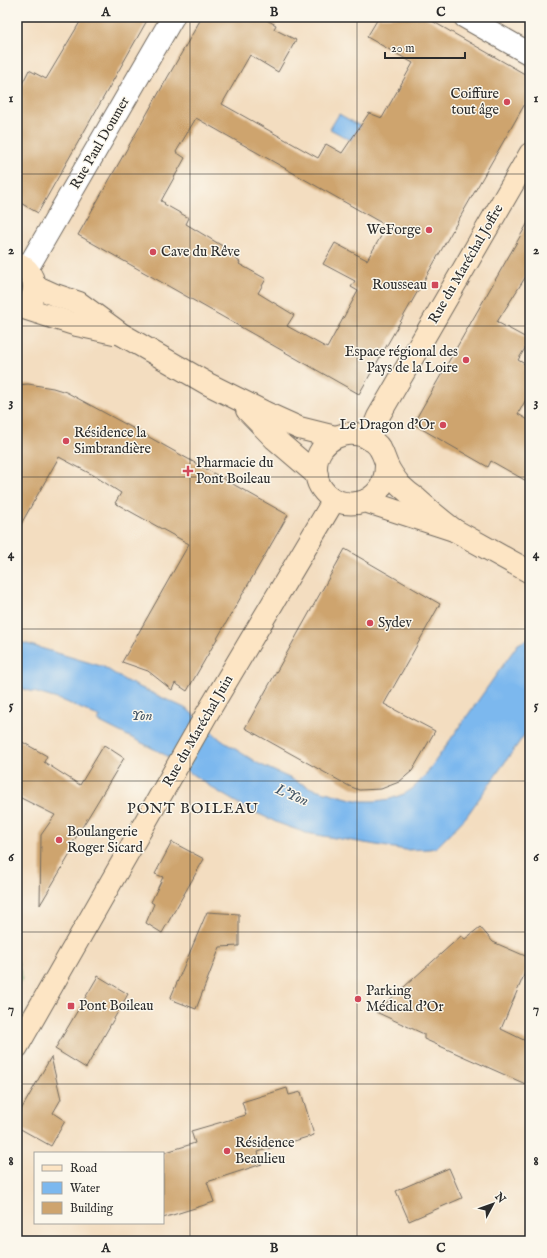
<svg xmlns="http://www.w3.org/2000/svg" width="547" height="1258" viewBox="0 0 547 1258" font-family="'IM FELL English',serif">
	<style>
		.green { fill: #9ed688; stroke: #64805a }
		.water { fill: #7cb8ee; stroke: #54728c }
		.building { fill: #cea46e; fill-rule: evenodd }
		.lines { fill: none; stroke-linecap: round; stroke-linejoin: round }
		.street-casing { stroke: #71695f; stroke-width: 24 }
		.secondary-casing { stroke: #71695f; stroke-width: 24 }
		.street { stroke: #fff; stroke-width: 22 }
		.secondary { stroke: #fde5c4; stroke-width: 22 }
		.grid { fill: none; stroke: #2b2b2b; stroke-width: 1; stroke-opacity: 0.55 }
		.poi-dot { fill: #d1495b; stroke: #fbf7ec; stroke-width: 1.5 }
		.labels { text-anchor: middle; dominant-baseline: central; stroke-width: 3; stroke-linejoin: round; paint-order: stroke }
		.poi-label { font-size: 14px; fill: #2b2b2b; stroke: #fbf7ec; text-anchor: start }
		.street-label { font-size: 14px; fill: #2b2b2b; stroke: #fbf7ec }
		.water-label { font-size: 15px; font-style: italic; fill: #435566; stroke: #fbf7ec }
		.neighbourhood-label { font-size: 15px; letter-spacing: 1px; fill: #2b2b2b; stroke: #fbf7ec }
		.neatline { fill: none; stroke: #2b2b2b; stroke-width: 1.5 }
		.grid-label { font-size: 13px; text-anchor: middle; font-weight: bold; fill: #2b2b2b }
	</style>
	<rect width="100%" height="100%" fill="#fbf7ec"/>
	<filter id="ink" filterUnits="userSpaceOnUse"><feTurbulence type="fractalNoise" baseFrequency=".025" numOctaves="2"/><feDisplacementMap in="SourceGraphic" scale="8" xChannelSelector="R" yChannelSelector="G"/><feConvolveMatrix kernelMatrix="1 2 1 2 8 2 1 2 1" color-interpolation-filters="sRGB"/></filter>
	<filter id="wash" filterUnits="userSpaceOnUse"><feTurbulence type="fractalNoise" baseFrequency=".012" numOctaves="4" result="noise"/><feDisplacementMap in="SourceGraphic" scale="16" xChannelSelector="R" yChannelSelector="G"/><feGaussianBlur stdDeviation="0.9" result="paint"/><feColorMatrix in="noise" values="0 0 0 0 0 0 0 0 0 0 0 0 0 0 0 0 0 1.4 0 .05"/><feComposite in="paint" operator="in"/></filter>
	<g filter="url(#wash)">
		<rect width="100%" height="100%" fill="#f3ddc0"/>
		<path class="green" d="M 17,958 L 22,979 L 17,987 Z"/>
		<g class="water">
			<path d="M 339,114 L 367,130 L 358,144 L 330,129 Z"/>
			<path d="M 530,638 L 530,727 L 466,817 L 440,844 L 435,848 L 429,849 L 406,850 L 329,837 L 306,833 L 278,823 L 244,807 L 212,788 L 162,753 L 98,721 L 100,717 L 64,701 L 17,687 L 17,641 L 104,667 L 126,681 L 187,709 L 221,740 L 259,764 L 311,788 L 351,799 L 362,801 L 376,801 L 390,799 L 404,794 L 412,789 L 424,777 L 518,644 Z"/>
		</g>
		<g id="blocks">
			<g class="building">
				<path d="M 83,17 L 149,17 L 38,213 L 17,201 L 17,94 L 29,70 L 46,79 Z"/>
				<path d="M 202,17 L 261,17 L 276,25 L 274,29 L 296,40 L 278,72 L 250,55 L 222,104 L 318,158 L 326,144 L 342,153 L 369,113 L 382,118 L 413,63 L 367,37 L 379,17 L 425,17 L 530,77 L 530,95 L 359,394 L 78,235 ZM 196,118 L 387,226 L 367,260 L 335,243 L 323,264 L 355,281 L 351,287 L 358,291 L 327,348 L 287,326 L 294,315 L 258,293 L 266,279 L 239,264 L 240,262 L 222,249 L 224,247 L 186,224 L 189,218 L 164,204 L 165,203 L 161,201 L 185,158 L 176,152 Z"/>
				<path d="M 530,219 L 530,270 L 497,322 L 530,340 L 518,360 L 530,367 L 530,392 L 518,414 L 530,421 L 530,483 L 491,461 L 488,467 L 413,424 Z"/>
				<path d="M 28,384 L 53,388 L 66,392 L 140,432 L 288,515 L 187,691 L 175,683 L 172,690 L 148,671 L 122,662 L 189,544 L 115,503 L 121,493 L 93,475 L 59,457 L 17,531 L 17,385 Z"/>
				<path d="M 345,549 L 440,604 L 384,704 L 435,731 L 412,771 L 399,782 L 381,789 L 359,790 L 349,786 L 245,728 Z"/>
				<path d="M 17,739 L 47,756 L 44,762 L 80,785 L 104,745 L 124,758 L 72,844 L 75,846 L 40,905 L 41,835 L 55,815 L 17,796 Z"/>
				<path d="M 172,842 L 204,859 L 162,933 L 146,923 L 154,904 L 151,902 L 163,877 L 155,874 Z"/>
				<path d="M 207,912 L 239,914 L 239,946 L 220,947 L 196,1009 L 170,999 Z"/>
				<path d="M 480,927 L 493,942 L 530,958 L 530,961 L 501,1029 L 530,1043 L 530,1086 L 424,1039 L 424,1034 L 376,1012 L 461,936 L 465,939 Z"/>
				<path d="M 98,976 L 128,994 L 86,1068 L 55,1049 Z"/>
				<path d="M 51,1057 L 61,1099 L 53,1113 L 65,1121 L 51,1146 L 17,1127 L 17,1117 Z"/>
				<path d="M 287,1088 L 289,1095 L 301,1092 L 314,1135 L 258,1152 L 262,1164 L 207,1182 L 214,1202 L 163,1218 L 163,1153 L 195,1143 L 191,1131 L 246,1115 L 242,1102 Z"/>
				<path d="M 449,1168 L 462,1198 L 409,1221 L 396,1191 Z"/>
			</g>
		</g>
	</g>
	<g filter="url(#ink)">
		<use href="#blocks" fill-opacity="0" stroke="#71695f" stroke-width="1"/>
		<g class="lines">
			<g class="street-casing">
				<g id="street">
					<path d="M 465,17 L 530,54"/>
					<path d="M 27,269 L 173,17"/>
				</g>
			</g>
			<g class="secondary-casing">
				<g id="secondary">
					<path d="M 17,263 C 32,270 38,284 31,300"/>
					<path d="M 35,286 L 55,295 L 79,303 L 121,334 L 208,384 L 268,414 L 299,428 L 335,437"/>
					<path d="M 24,308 L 77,325 L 114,333"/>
					<path d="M 247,410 L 275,439 L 317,475"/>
					<path d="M 369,439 L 378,417 L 530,154"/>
					<path d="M 386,464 C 387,518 315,514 316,468 C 316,439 351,423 374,442 C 382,448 383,456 387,465 C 390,472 396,480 400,485 C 405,490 411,495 417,499 C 429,510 441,520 454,530"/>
					<path d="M 365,501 L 454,530 L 530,572"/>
					<path d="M 17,1047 L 208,712 L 334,500"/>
				</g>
			</g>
			<use href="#street" class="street"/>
			<use href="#secondary" class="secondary"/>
		</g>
	</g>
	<path class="grid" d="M 190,17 L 190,1241M 357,17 L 357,1241M 17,174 L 530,174M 17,326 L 530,326M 17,477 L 530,477M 17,629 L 530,629M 17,781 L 530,781M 17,932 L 530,932M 17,1084 L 530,1084"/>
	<g class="poi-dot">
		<circle cx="507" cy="102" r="4"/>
		<circle cx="429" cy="230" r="4"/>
		<circle cx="153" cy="252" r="4"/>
		<rect x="431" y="281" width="8" height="8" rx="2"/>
		<circle cx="466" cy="360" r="4"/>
		<circle cx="443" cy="425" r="4"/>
		<circle cx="66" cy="441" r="4"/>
		<path d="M186 465h4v4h4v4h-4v4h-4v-4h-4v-4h4z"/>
		<circle cx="370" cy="623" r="4"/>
		<circle cx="59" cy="840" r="4"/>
		<circle cx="358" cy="999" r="4"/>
		<rect x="67" y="1002" width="8" height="8" rx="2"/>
		<circle cx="227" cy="1151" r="4"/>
	</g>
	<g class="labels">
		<g class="poi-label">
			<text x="499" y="94" text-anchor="end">Coiffure<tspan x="499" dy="16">tout âge</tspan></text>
			<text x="421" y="230" text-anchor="end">WeForge</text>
			<text x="161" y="252">Cave du Rêve</text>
			<text x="427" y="285" text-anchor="end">Rousseau</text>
			<text x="458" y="352" text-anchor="end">Espace régional des<tspan x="458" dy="16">Pays de la Loire</tspan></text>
			<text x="435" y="425" text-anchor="end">Le Dragon d'Or</text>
			<text x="74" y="433">Résidence la<tspan x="74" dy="16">Simbrandière</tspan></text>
			<text x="196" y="463">Pharmacie du<tspan x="196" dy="16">Pont Boileau</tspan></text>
			<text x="378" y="623">Sydev</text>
			<text x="67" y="832">Boulangerie<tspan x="67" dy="16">Roger Sicard</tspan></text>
			<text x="366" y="991">Parking<tspan x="366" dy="16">Médical d'Or</tspan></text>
			<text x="79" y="1006">Pont Boileau</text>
			<text x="235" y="1143">Résidence<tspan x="235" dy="16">Beaulieu</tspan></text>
		</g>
		<g class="street-label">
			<text transform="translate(100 143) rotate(-60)">Rue Paul Doumer</text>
			<text transform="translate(466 264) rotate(-60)">Rue du Maréchal Joffre</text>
			<text transform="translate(198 731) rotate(-60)">Rue du Maréchal Juin</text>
		</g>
		<g class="water-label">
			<text x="142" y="715">Yon</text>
			<text transform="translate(292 795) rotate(23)">L'Yon</text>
		</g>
		<g class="neighbourhood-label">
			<text x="193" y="808">PONT BOILEAU</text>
		</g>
	</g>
	<rect width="547" height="1258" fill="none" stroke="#fbf7ec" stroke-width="44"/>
	<rect x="34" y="1152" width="130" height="72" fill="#fbf7ec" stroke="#a8a59f"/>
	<rect x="42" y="1165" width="20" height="6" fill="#fde5c4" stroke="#a8a59f"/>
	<text x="70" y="1172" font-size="12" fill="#2b2b2b">Road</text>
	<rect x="42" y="1182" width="20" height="12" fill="#7cb8ee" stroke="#a8a59f"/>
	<text x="70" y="1192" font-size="12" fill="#2b2b2b">Water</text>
	<rect x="42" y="1202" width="20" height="12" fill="#cea46e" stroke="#a8a59f"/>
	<text x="70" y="1212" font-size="12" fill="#2b2b2b">Building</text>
	<g transform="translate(493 1204) rotate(49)" stroke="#fbf7ec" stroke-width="3" paint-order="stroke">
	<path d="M0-3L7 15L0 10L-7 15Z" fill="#2b2b2b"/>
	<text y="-6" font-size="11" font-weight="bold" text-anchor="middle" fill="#2b2b2b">N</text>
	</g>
	<path d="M385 52v6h80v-6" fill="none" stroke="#2b2b2b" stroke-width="2"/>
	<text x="391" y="52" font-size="12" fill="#2b2b2b" stroke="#fbf7ec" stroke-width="3" paint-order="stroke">20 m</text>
	<rect x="22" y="22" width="503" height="1214" class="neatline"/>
	<g class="grid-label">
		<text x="106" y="16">A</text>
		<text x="274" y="16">B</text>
		<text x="441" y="16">C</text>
		<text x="11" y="102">1</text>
		<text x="536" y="102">1</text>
		<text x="11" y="254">2</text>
		<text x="536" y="254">2</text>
		<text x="11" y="406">3</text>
		<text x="536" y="406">3</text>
		<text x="11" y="558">4</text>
		<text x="536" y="558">4</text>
		<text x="11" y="709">5</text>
		<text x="536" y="709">5</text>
		<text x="11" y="861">6</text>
		<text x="536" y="861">6</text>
		<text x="11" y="1013">7</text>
		<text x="536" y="1013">7</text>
		<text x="11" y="1165">8</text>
		<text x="536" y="1165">8</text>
		<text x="106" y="1252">A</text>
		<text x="274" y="1252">B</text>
		<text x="441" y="1252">C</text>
	</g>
</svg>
